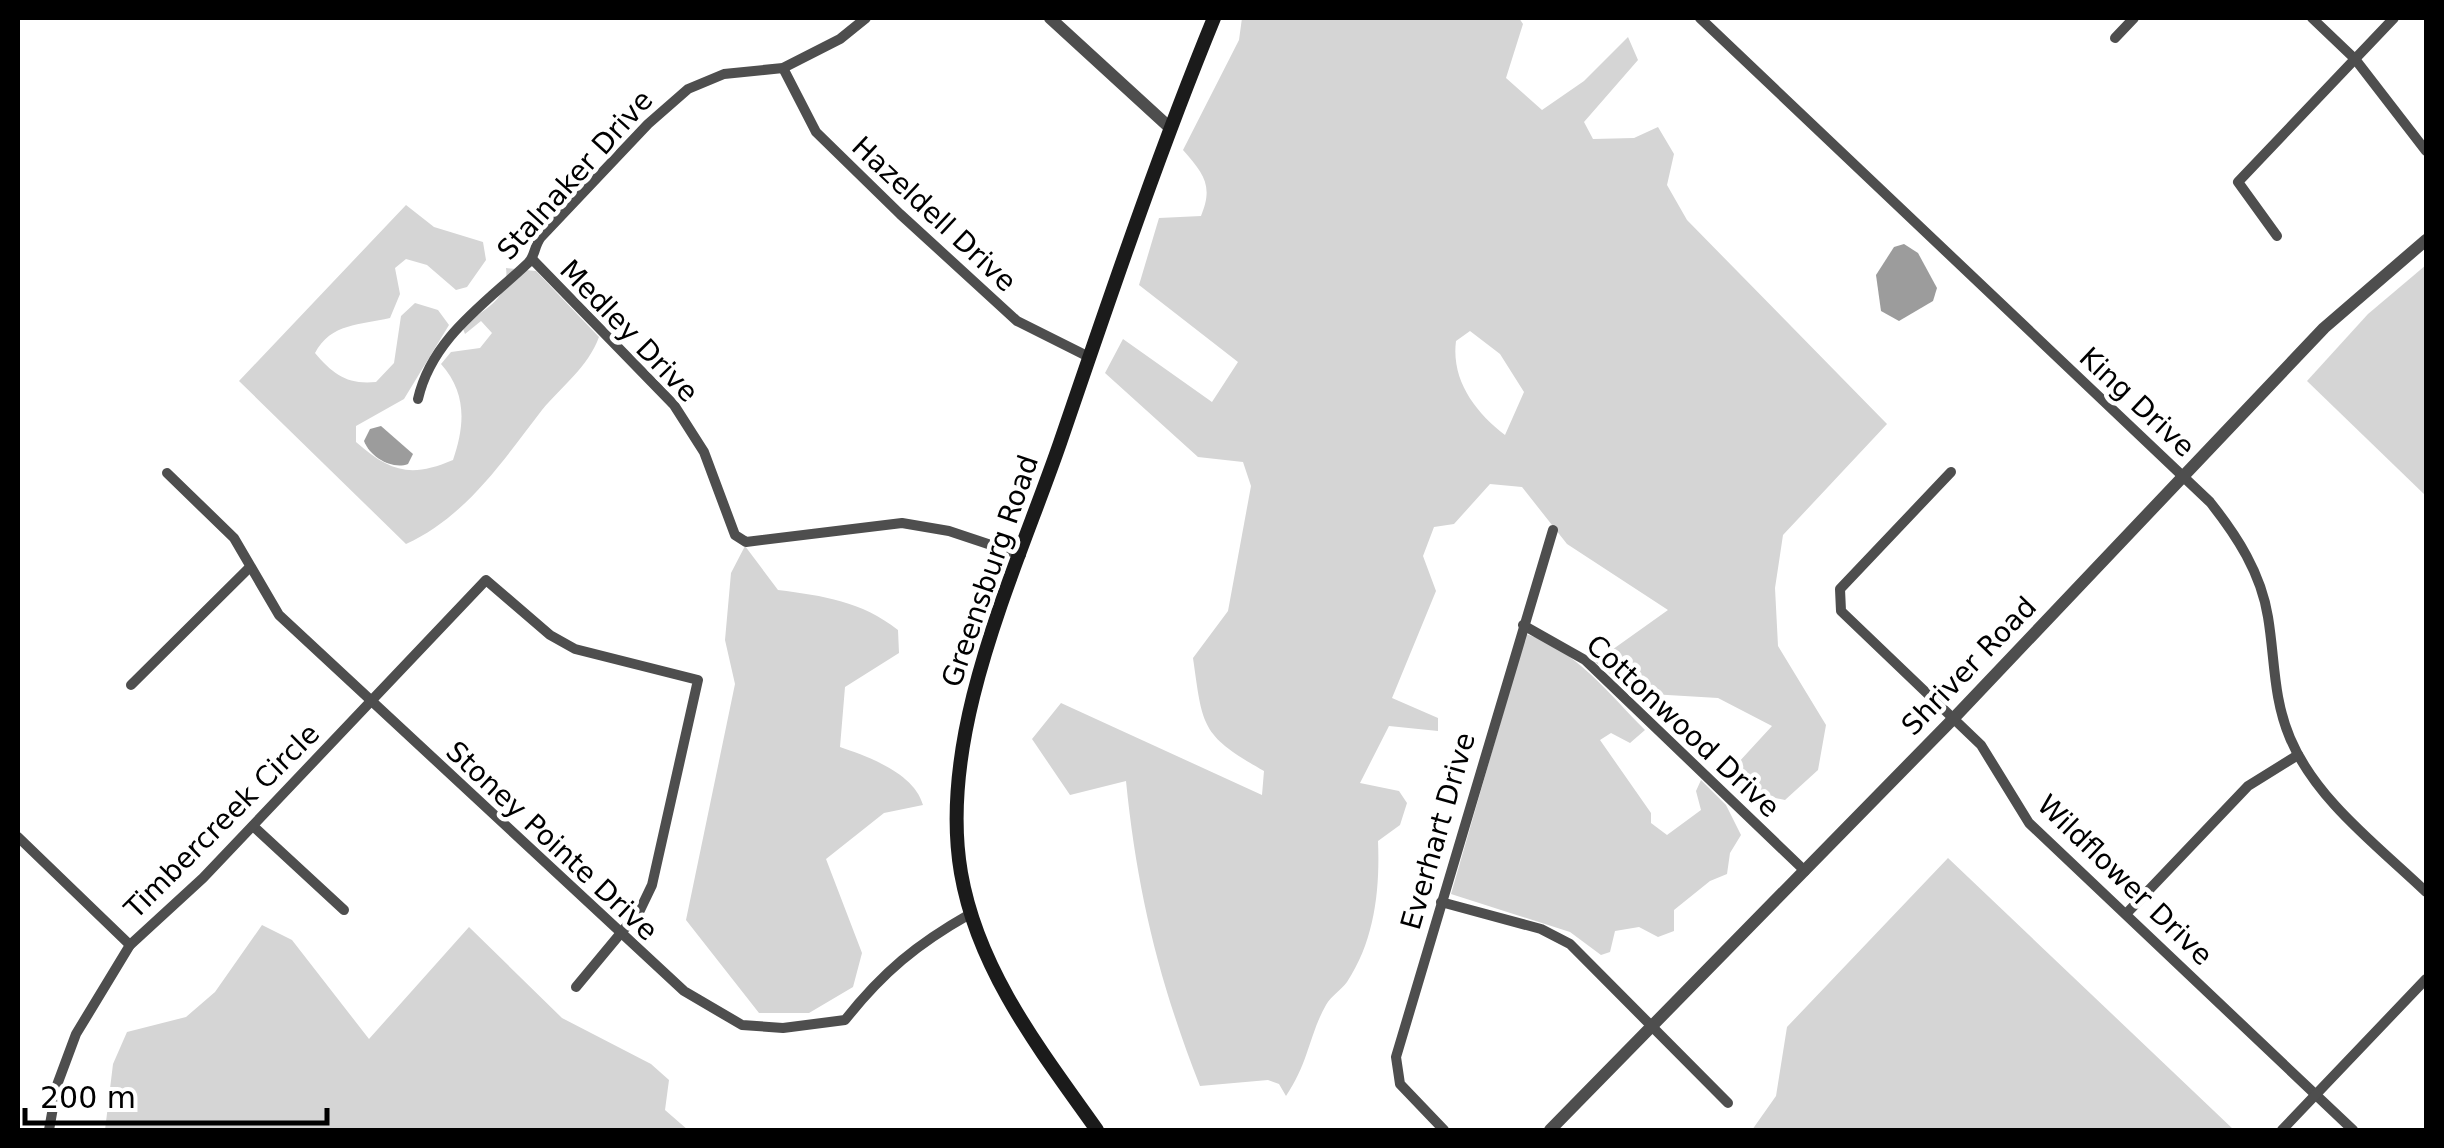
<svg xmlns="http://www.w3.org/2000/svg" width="2444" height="1148" viewBox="0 0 2444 1148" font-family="'DejaVu Sans',sans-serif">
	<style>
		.green { fill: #d5d5d5; fill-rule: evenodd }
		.water { fill: #9c9c9c }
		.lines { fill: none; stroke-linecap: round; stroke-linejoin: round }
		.minor { stroke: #4e4e4e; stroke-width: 10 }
		.tertiary { stroke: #4e4e4e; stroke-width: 12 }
		.secondary { stroke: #1b1b1b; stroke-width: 14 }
		.labels { text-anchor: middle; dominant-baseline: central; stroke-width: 9; stroke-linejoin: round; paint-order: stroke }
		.street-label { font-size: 28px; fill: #000; stroke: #fff }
	</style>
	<rect width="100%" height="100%" fill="#fff"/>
	<g class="green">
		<path d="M 1242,18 L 1519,18 L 1523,24 L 1506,78 L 1542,110 L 1584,81 L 1628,37 L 1638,60 L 1584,122 L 1593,139 L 1634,138 L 1658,127 L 1674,154 L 1667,185 L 1687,220 L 1887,424 L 1783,535 L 1775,588 L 1778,646 L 1826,725 L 1818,770 L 1785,800 L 1741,791 L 1726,776 L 1772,726 L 1718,698 L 1634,693 L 1595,662 L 1668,610 L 1567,544 L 1522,487 L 1490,484 L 1454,524 L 1434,527 L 1423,556 L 1436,591 L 1392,698 L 1438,718 L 1438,731 L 1389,726 L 1360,783 L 1399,791 L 1407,803 L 1400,825 L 1378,841 C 1380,889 1375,940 1347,982 C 1341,990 1331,996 1326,1005 C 1309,1035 1309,1062 1286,1096 L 1279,1084 L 1268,1080 L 1200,1086 C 1159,982 1137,891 1126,781 L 1070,795 L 1032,739 L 1061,703 L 1262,795 L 1264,771 C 1201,735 1203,728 1193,658 L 1228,611 L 1251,486 L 1243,462 L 1198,457 L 1105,373 L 1123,339 L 1212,402 L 1238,362 L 1139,285 L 1159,218 L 1201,216 C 1214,185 1203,173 1183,150 L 1239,40 ZM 1470,331 L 1500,354 L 1524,392 L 1505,435 C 1475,412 1451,380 1456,341 Z"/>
		<path d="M 406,205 L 434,227 L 483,242 L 486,260 L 467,287 L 456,290 L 427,265 L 406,259 L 395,268 L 400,294 L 390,318 C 360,325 331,323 315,353 C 333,374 347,385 376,382 L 394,363 L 401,316 L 415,303 L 438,310 L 449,325 L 404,399 L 356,426 L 356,442 C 390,472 411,478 453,460 C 465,425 467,393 441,364 L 451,352 L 480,348 L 492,333 L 481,321 L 465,334 L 462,326 C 485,309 510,299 506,268 L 536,271 L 599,337 C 588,367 562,386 542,410 C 504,459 466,517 406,544 L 239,381 Z"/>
		<path d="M 2426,265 L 2426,496 L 2307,381 L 2368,314 Z"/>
		<path d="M 745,546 L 778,590 C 824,596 861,601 898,630 L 899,653 L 845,687 L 840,747 C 869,757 914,773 923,805 L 884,813 L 826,859 L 862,953 L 853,987 L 809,1013 L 759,1013 L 686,920 L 735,684 L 725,640 L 731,573 Z"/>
		<path d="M 1526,634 C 1575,649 1610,695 1645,730 L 1630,743 L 1611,733 L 1600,740 L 1651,813 L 1651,823 L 1667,835 L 1701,810 L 1696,791 L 1701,780 L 1726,805 L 1741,835 L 1730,853 L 1727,874 L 1710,881 L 1674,910 L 1674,931 L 1658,937 L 1639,927 L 1615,931 L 1610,952 L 1601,955 L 1570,932 L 1451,894 Z"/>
		<path d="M 1948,858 L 2234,1130 L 1752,1130 L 1776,1096 L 1787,1027 Z"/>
		<path d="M 262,925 L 292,940 L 369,1039 L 469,927 L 562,1018 L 651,1064 L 669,1080 L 665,1110 L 688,1130 L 105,1130 L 113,1064 L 127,1032 L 186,1017 L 215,992 Z"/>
	</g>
	<g class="water">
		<path d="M 1904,244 L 1918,253 L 1937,288 L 1933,301 L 1899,321 L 1881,311 L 1876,275 L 1894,247 Z"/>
		<path d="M 381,426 L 413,454 L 408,464 C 392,470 370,457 364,441 L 370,429 Z"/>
	</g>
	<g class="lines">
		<g class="minor">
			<path d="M 1700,18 L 2210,502 C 2237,536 2261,573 2268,617 C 2275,659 2273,698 2290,738 C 2316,800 2378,846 2426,892"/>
			<path d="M 2312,18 L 2355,59 L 2426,151"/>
			<path d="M 2115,38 L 2134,18"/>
			<path d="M 783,68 L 816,132 L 900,214 L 1017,321 L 1089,357"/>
			<path d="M 2277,236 L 2238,182 L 2394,18"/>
			<path d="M 533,260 L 674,405 L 704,452 L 735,535 L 746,542 L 902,523 L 949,531 L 1021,555"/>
			<path d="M 418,399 C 432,338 485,304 528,263 C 535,257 534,246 541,237 L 648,124 L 688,89 L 724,74 L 783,68 L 840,39 L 866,18"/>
			<path d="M 1951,472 L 1840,589 L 1841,611 L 1981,745 L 2029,823 L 2353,1130"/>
			<path d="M 167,473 L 234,538 L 279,615 L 684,991 L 742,1025 L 783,1028 L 845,1020 C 883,972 917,944 970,914"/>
			<path d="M 1523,625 L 1585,660 L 1805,871"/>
			<path d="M 131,685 L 249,568"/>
			<path d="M 253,826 L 344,910"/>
			<path d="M 18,837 L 130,945"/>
			<path d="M 1441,902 L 1541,929 L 1570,944 L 1728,1103"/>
			<path d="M 2126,914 L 2248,786 L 2298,755"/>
			<path d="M 49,1130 L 57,1085 L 76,1034 L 130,945 L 203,878 L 486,580 L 550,635 L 575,649 L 698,680 L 652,885 L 640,910 L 576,987"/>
			<path d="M 1444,1130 L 1400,1084 L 1396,1057 L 1553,530"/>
			<path d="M 2282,1130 L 2426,979"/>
		</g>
		<g class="tertiary">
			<path d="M 1050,18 L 1169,127"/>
			<path d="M 1550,1130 L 1953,719 L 2324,328 L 2426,240"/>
		</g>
		<path class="secondary" d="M 1097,1130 C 1041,1051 978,971 961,873 C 937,734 1015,573 1060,443 C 1109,300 1157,157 1214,18"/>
	</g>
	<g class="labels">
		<g class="street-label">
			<text transform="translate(575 175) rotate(-48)">Stalnaker Drive</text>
			<text transform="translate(934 214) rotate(43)">Hazeldell Drive</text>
			<text transform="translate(629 331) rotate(46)">Medley Drive</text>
			<text transform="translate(2137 402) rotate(43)">King Drive</text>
			<text transform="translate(990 571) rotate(-71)">Greensburg Road</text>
			<text transform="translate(1969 666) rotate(-46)">Shriver Road</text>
			<text transform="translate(1683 726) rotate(43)">Cottonwood Drive</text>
			<text transform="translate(222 821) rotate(-45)">Timbercreek Circle</text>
			<text transform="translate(1438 831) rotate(-74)">Everhart Drive</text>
			<text transform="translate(552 841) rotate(43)">Stoney Pointe Drive</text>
			<text transform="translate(2125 880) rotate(44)">Wildflower Drive</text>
		</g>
	</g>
	<rect width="2444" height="1148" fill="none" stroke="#000000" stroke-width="40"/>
	<path d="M25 1108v15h302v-15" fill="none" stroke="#000000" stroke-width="5"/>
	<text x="40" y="1108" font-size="30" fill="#000000" stroke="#ffffff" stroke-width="8" paint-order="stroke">200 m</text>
</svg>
